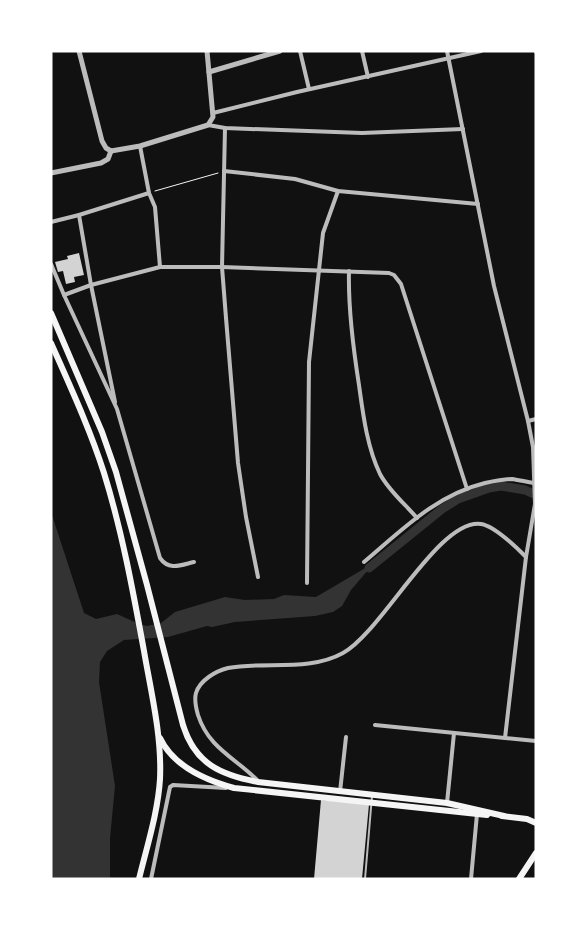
<svg xmlns="http://www.w3.org/2000/svg" width="587" height="930" viewBox="0 0 587 930" font-family="'Public Sans',sans-serif">
	<style>
		.water { fill: #333 }
		.lines { fill: none; stroke-linecap: round; stroke-linejoin: round }
		.canal { stroke: #333; stroke-width: 9 }
		.building { fill: #d3d3d3 }
		.path { stroke: #f5f5f5; stroke-width: 1 }
		.service { stroke: #bcbcbc; stroke-width: 2 }
		.minor { stroke: #bcbcbc; stroke-width: 4 }
		.tertiary { stroke: #bcbcbc; stroke-width: 5 }
		.primary { stroke: #f5f5f5; stroke-width: 6 }
	</style>
	<rect width="100%" height="100%" fill="#111"/>
	<path class="water" d="M 51,512 L 84,613 L 96,619 L 117,614 L 139,624 L 147,626 L 161,623 L 175,612 L 225,597 L 245,600 L 274,599 L 284,595 L 316,597 L 367,567 L 369,569 L 351,590 L 342,606 L 333,612 L 315,616 L 235,622 L 212,627 L 207,626 L 168,637 L 124,640 L 107,651 L 100,662 L 99,682 L 115,786 L 110,838 L 110,879 L 51,879 Z"/>
	<g class="lines">
		<path class="canal" d="M 369,568 L 442,509 L 458,499 L 489,488 L 501,486 L 525,490 L 536,495"/>
	</g>
	<g class="building">
		<path d="M 79,253 L 84,275 L 74,277 L 75,282 L 66,284 L 63,271 L 58,272 L 55,262 L 68,259 L 67,256 Z"/>
		<path d="M 321,800 L 369,804 L 362,879 L 314,879 Z"/>
	</g>
	<g class="lines">
		<path class="path" d="M 155,191 L 218,173"/>
		<path class="service" d="M 365,879 L 372,796"/>
		<g class="minor">
			<path d="M 300,51 L 309,89"/>
			<path d="M 362,51 L 368,77"/>
			<path d="M 447,51 L 494,286 L 528,421 L 533,447 L 535,504 L 526,557 L 505,738"/>
			<path d="M 536,51 L 536,52"/>
			<path d="M 213,113 L 297,92 L 481,51"/>
			<path d="M 208,125 L 225,128 L 362,133 L 463,129"/>
			<path d="M 225,128 L 222,267 L 226,318 L 238,463 L 246,517 L 258,577"/>
			<path d="M 140,146 L 149,193 L 155,207 L 160,267"/>
			<path d="M 224,171 L 295,179 L 338,191 L 478,204"/>
			<path d="M 79,215 L 91,285 L 115,402"/>
			<path d="M 51,222 L 79,215 L 149,193"/>
			<path d="M 51,264 L 64,295 L 117,409 L 160,558 C 169,571 181,565 194,562"/>
			<path d="M 349,271 C 348,309 353,347 359,385 C 363,414 367,447 380,474 C 389,491 405,504 417,518"/>
			<path d="M 64,295 L 91,285 L 160,267 L 222,267 L 389,273 L 394,275 L 401,284 L 467,489"/>
			<path d="M 528,421 L 536,419"/>
			<path d="M 364,562 C 402,530 436,495 485,483 C 494,481 503,479 512,479 C 519,480 527,482 535,483"/>
			<path d="M 307,583 L 309,362 L 323,233 L 338,191"/>
			<path d="M 375,725 L 536,741"/>
			<path d="M 258,781 C 236,758 209,749 198,715 C 196,708 194,700 196,693 C 200,680 216,671 228,668 C 265,661 309,672 343,653 C 382,632 439,518 481,524 C 495,526 516,547 526,557"/>
			<path d="M 340,792 L 346,737"/>
			<path d="M 447,803 L 454,733"/>
			<path d="M 151,879 L 170,787 L 173,785 L 226,788"/>
			<path d="M 471,879 L 477,814"/>
		</g>
		<g class="tertiary">
			<path d="M 79,51 L 102,141 L 106,148 L 111,151"/>
			<path d="M 209,72 L 280,51"/>
			<path d="M 111,151 L 140,146 L 208,125 L 213,117 L 207,51"/>
			<path d="M 51,173 L 101,163 L 108,159 L 111,151"/>
		</g>
		<g class="primary">
			<path d="M 51,313 L 102,432 L 116,472 L 147,585 L 183,725 C 195,764 221,775 258,782 L 447,803 L 504,816"/>
			<path d="M 51,343 C 70,386 90,429 104,473 C 122,531 133,591 144,651 C 151,692 162,736 160,779 C 158,812 147,846 139,879"/>
			<path d="M 160,738 C 173,766 205,780 234,788 L 487,815"/>
			<path d="M 502,816 L 527,819 L 536,823"/>
			<path d="M 519,879 L 536,853"/>
		</g>
	</g>
	<rect width="587" height="930" fill="none" stroke="#ffffff" stroke-width="105"/>
</svg>
